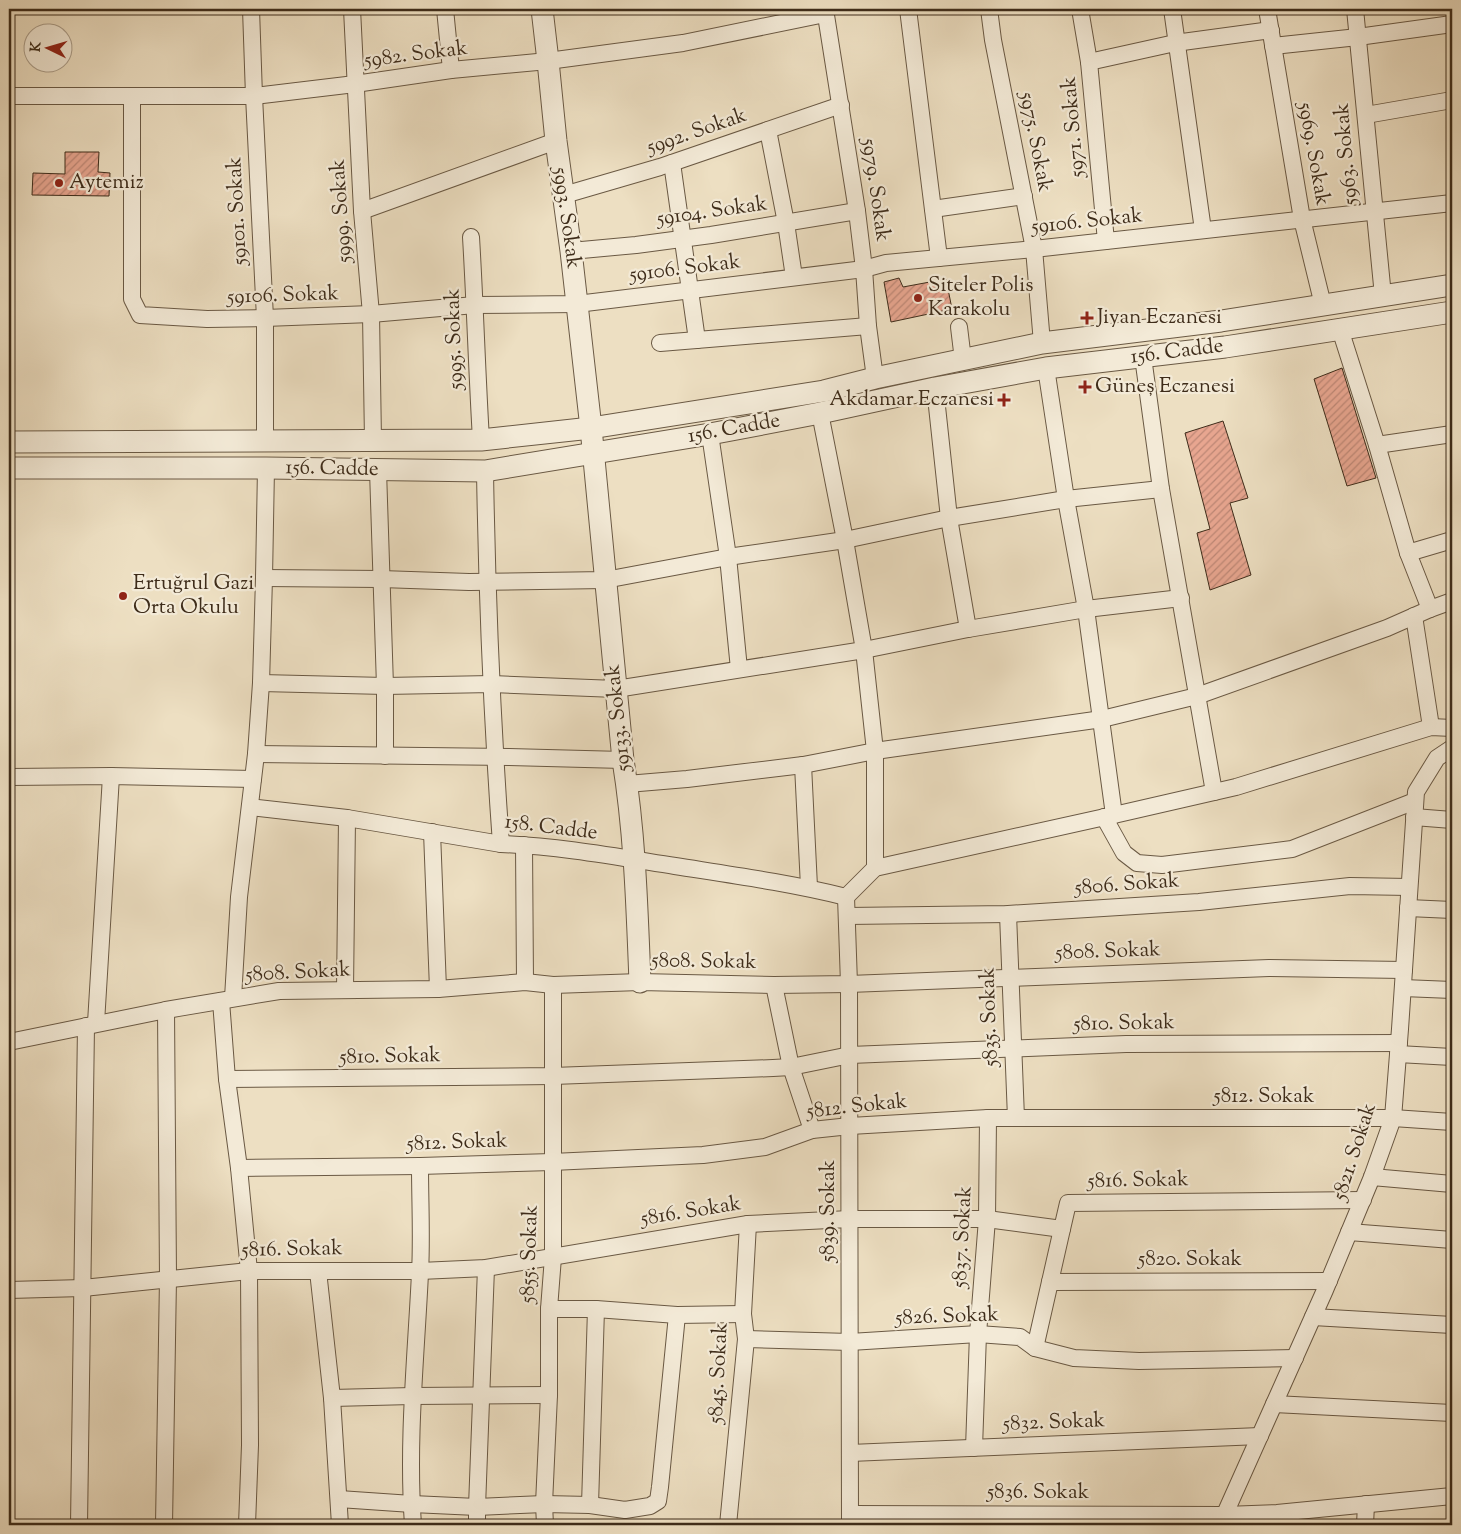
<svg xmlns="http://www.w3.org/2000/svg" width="1461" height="1534" viewBox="0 0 1461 1534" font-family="'Sorts Mill Goudy',serif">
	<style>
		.building { fill: url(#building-hatch); stroke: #3e2c1a }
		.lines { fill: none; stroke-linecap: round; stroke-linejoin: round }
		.minor-casing { stroke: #6a5944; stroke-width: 18 }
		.tertiary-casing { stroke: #6a5944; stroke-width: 23 }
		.minor { stroke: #f3ead7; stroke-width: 16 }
		.tertiary { stroke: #f3ead7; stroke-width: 21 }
		.poi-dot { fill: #8f2418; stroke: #f3ead7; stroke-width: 2 }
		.labels { text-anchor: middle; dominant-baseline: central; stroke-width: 4.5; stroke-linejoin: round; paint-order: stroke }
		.street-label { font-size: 21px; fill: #3e2c1a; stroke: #f3ead7 }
		.poi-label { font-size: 21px; fill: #3e2c1a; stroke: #f3ead7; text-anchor: start }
	</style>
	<defs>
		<pattern id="building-hatch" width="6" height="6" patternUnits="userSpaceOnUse" patternTransform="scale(1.25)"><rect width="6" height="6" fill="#e8a690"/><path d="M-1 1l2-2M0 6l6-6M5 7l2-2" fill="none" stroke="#bd8775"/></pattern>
	</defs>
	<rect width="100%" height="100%" fill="#eddfc2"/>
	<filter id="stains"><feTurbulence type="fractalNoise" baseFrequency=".004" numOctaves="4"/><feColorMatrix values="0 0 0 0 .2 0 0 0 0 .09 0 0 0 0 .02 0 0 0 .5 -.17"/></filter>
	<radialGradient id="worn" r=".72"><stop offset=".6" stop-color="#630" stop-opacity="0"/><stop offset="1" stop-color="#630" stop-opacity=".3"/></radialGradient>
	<g class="building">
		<path d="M 65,152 L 99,152 L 98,172 L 110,173 L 109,196 L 32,195 L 33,173 L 65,174 Z"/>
		<path d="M 899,278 L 903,287 L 946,279 L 952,309 L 891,322 L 884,282 Z"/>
		<path d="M 1342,368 L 1376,478 L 1347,486 L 1314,379 Z"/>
		<path d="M 1223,421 L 1248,498 L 1230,503 L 1251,575 L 1210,590 L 1197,533 L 1210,529 L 1185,433 Z"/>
	</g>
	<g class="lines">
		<g class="minor-casing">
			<g id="minor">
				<path d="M 251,9 L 254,96 L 265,318 L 265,442"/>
				<path d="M 352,9 L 362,211 L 371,314 L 373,441"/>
				<path d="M 445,9 L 451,70"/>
				<path d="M 825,9 L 857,211 L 864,269 L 868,326 L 875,378"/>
				<path d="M 908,9 L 939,258"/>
				<path d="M 989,9 L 993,40 L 1034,249 L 1042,343"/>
				<path d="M 1080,9 L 1089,62 L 1106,241"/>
				<path d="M 1172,9 L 1203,230"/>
				<path d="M 1267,9 L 1302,219 L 1323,305"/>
				<path d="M 1355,9 L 1383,296"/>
				<path d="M 1273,46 L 1358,37 L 1452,24"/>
				<path d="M 1089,62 L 1175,43 L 1271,30"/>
				<path d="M 9,96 L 254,96 L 355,84 L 451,70 L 548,61 L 683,43 L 825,14"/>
				<path d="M 132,96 L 132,299 L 140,315 L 207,319 L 265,318 L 371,314 L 475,305 L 577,304 L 864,269 L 886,263 L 1034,249 L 1452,203"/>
				<path d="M 1366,115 L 1452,100"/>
				<path d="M 768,130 L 786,223 L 794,277"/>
				<path d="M 672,163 L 697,340"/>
				<path d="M 564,195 L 660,167 L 841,105"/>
				<path d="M 933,209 L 1024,196"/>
				<path d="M 362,211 L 556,141"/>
				<path d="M 471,237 C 475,304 477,372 481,440"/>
				<path d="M 571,251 L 636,245 L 711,235 L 857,211"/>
				<path d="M 959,327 L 963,360"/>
				<path d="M 1340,329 L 1377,445 L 1408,553 L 1430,609"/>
				<path d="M 660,343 L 868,326"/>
				<path d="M 1143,357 L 1161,489 L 1214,792"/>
				<path d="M 1046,368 L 1066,499 L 1086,609 L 1114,815"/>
				<path d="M 935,388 L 949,518 L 968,629"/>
				<path d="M 820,413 L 845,540 L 864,650 L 875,751 L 875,868"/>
				<path d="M 710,434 L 728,557 L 739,669"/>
				<path d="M 1377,445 L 1452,434"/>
				<path d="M 378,470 L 385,686 L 385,756"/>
				<path d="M 485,471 C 487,595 492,720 501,844"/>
				<path d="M 1408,553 L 1452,540"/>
				<path d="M 264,578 L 381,579 L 469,582 L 605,580 L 728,557 L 845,540 L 949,518 L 1066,499 L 1161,489"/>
				<path d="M 1414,616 L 1431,727"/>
				<path d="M 261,683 L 385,686 L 492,684 L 616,689 L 864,650 L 968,629 L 1086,609 L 1181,598"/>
				<path d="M 256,754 L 509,757 L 623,760"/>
				<path d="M 803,765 L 809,887"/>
				<path d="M 9,777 L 111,776 L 253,779"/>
				<path d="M 627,784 L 687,779 L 803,765 L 875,751 L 1102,719 L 1197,696 L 1387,628 L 1430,609 L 1452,601"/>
				<path d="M 250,807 L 347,818 L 501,844 C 559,846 618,857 675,866 C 732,875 790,883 846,897"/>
				<path d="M 1104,817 L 1124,853 L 1137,863 L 1162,865 L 1292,849 L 1415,801"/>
				<path d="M 1414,817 L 1452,820"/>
				<path d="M 432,832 L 438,989"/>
				<path d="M 524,845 L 525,982"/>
				<path d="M 846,897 L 875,868 L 1114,815 L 1236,787 L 1431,727 L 1452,728"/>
				<path d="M 846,897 L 849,984 L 850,1525"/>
				<path d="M 1408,908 L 1452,910"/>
				<path d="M 1008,914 L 1016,1118"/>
				<path d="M 847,916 L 1008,914 L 1199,902 L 1350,886 L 1409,887"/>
				<path d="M 774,985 L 791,1067 L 812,1130"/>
				<path d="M 1403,988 L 1452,990"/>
				<path d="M 345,990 L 347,818"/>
				<path d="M 233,998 L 239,897 L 256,754 L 261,683 L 264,578 L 266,468"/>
				<path d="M 221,1001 L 227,1079 L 239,1168 L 249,1271 L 250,1445 L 247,1525"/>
				<path d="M 96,1023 L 111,776"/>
				<path d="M 9,1042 L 166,1010 L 279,991 L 438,989 L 525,982 L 553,985 L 640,982 L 774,985 L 849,984 L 1269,968 L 1404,970"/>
				<path d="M 1398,1054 L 1452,1057"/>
				<path d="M 227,1079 L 553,1076 L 773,1068 L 791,1067 L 850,1055 L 1126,1044 L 1399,1043"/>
				<path d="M 239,1168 L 420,1166 L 552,1162 L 703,1155 L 765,1147 L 812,1130 L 850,1126 L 988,1118 L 1393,1118 L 1452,1122"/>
				<path d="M 1372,1177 L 1452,1184"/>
				<path d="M 1349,1232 L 1452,1240"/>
				<path d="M 318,1271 L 332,1398 L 340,1525"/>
				<path d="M 1050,1282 L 1329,1281"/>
				<path d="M 9,1290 L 83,1288 L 249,1271 L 420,1271 L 486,1268 L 748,1224 L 850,1219 L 987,1219 L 1062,1229 L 1068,1203 L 1363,1200"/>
				<path d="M 549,1309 L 596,1309 L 677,1315 L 743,1314"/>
				<path d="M 1313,1317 L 1452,1325"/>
				<path d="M 746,1339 L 850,1342 L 978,1334 L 1020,1337 L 1035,1348 L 1074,1358 L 1139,1361 L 1295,1358"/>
				<path d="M 1035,1348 L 1062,1229"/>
				<path d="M 332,1398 L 412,1396 L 549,1395"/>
				<path d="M 1274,1404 L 1452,1413"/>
				<path d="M 974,1448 L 978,1334 L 987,1219 L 988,1118"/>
				<path d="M 850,1453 L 1260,1436"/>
				<path d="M 339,1499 L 412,1504 L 477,1507 L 544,1504 L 590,1505 L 625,1510 L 650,1506 L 658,1501 L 660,1487 L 677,1315"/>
				<path d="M 590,1505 L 596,1309"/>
				<path d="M 850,1514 L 1225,1515 L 1277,1513 L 1452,1496"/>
				<path d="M 79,1525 L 86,1026"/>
				<path d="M 164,1525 L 168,1278 L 166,1010"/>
				<path d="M 413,1525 C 407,1441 416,1357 420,1273 C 422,1238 420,1202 420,1166"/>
				<path d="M 477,1525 L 477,1507 L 486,1268"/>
				<path d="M 545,1525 L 544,1504 L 549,1395 L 549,1309 L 553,1257 L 553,985"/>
				<path d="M 728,1525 L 746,1339 L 743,1314 L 748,1224"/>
				<path d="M 1220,1525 L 1325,1290 L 1372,1177 L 1393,1118 L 1400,1029 L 1416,792 L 1437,758 L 1452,748"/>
				<path d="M 1365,1525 L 1366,1504"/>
			</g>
		</g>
		<g class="tertiary-casing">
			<g id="tertiary">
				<path d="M 542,9 L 548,61 L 556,141 L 571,251 L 591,428 L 623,760 C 635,834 637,908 640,982"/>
				<path d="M 9,442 L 481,440 L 591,428 L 824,391 L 875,378 L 1042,343 L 1221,321 L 1452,285"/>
				<path d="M 9,468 L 266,468 L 485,471 L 710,434 L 820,413 L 935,388 L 1046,368 L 1225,347 L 1452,312"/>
			</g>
		</g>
		<use href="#minor" class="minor"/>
		<use href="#tertiary" class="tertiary"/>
	</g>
	<g class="poi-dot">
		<circle cx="59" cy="183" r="5"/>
		<circle cx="918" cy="298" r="5"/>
		<path d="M1084.5 310.5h5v5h5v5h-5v5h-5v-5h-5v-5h5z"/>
		<path d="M1082.5 379.5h5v5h5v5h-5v5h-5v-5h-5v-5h5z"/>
		<path d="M1001.5 392.5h5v5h5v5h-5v5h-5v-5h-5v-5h5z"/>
		<circle cx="123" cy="596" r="5"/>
	</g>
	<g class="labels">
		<g class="street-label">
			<text transform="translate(416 55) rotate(-7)">5982. Sokak</text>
			<text transform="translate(1074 127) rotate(-95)">5971. Sokak</text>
			<text transform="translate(697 132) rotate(-19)">5992. Sokak</text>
			<text transform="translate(1035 142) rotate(79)">5975. Sokak</text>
			<text transform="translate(1313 154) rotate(80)">5969. Sokak</text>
			<text transform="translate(1347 154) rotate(-95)">5963. Sokak</text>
			<text transform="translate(875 190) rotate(82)">5979. Sokak</text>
			<text transform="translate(238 211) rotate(-93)">59101. Sokak</text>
			<text transform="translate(342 211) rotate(-94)">5999. Sokak</text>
			<text transform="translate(712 212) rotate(-8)">59104. Sokak</text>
			<text transform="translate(566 218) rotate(82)">5993. Sokak</text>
			<text transform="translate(1087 222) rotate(-6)">59106. Sokak</text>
			<text transform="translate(685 269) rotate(-7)">59106. Sokak</text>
			<text transform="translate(283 296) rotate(-2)">59106. Sokak</text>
			<text transform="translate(455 339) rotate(-92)">5995. Sokak</text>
			<text transform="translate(1177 352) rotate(-7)">156. Cadde</text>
			<text transform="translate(734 429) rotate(-10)">156. Cadde</text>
			<text transform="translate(332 469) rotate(1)">156. Cadde</text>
			<text transform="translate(619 718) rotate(-96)">59133. Sokak</text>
			<text transform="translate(551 828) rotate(7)">158. Cadde</text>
			<text transform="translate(1127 885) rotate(-4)">5806. Sokak</text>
			<text transform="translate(1108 952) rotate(-2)">5808. Sokak</text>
			<text transform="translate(704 962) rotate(1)">5808. Sokak</text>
			<text transform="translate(298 973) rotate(-3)">5808. Sokak</text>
			<text transform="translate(990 1017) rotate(-92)">5835. Sokak</text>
			<text transform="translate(1124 1024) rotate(-1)">5810. Sokak</text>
			<text transform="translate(390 1057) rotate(-1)">5810. Sokak</text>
			<text x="1264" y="1097">5812. Sokak</text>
			<text transform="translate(857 1107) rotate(-6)">5812. Sokak</text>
			<text transform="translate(457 1143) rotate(-2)">5812. Sokak</text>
			<text transform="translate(1355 1152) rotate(-72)">5821. Sokak</text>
			<text transform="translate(1138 1181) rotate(-1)">5816. Sokak</text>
			<text transform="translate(829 1211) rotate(-90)">5839. Sokak</text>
			<text transform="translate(691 1212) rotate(-9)">5816. Sokak</text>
			<text transform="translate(963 1237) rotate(-87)">5837. Sokak</text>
			<text transform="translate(292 1250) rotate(-1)">5816. Sokak</text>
			<text transform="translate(530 1254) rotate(-88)">5855. Sokak</text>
			<text x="1190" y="1260">5820. Sokak</text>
			<text transform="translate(947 1317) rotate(-2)">5826. Sokak</text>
			<text transform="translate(719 1373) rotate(-87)">5845. Sokak</text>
			<text transform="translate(1054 1423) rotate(-2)">5832. Sokak</text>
			<text x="1038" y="1493">5836. Sokak</text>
		</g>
		<g class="poi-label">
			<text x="69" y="183">Aytemiz</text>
			<text x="928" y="286">Siteler Polis<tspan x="928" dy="24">Karakolu</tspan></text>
			<text x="1097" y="318">Jiyan Eczanesi</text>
			<text x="1095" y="387">Güneş Eczanesi</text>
			<text x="994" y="400" text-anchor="end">Akdamar Eczanesi</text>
			<text x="133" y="584">Ertuğrul Gazi<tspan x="133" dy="24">Orta Okulu</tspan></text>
		</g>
	</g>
	<rect width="1461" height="1534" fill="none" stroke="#eddfc2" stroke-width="30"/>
	<rect x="10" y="10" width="1441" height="1514" fill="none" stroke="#3e2c1a" stroke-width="2.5"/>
	<rect x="15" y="15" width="1431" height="1504" fill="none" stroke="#3e2c1a"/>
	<g transform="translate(48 48) rotate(275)"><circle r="24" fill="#f3ead7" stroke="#ab9e8b"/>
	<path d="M0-4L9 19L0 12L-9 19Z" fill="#8f2418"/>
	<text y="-8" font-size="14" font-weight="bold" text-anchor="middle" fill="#3e2c1a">K</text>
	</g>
	<rect width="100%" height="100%" filter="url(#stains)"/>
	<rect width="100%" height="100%" fill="url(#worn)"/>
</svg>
